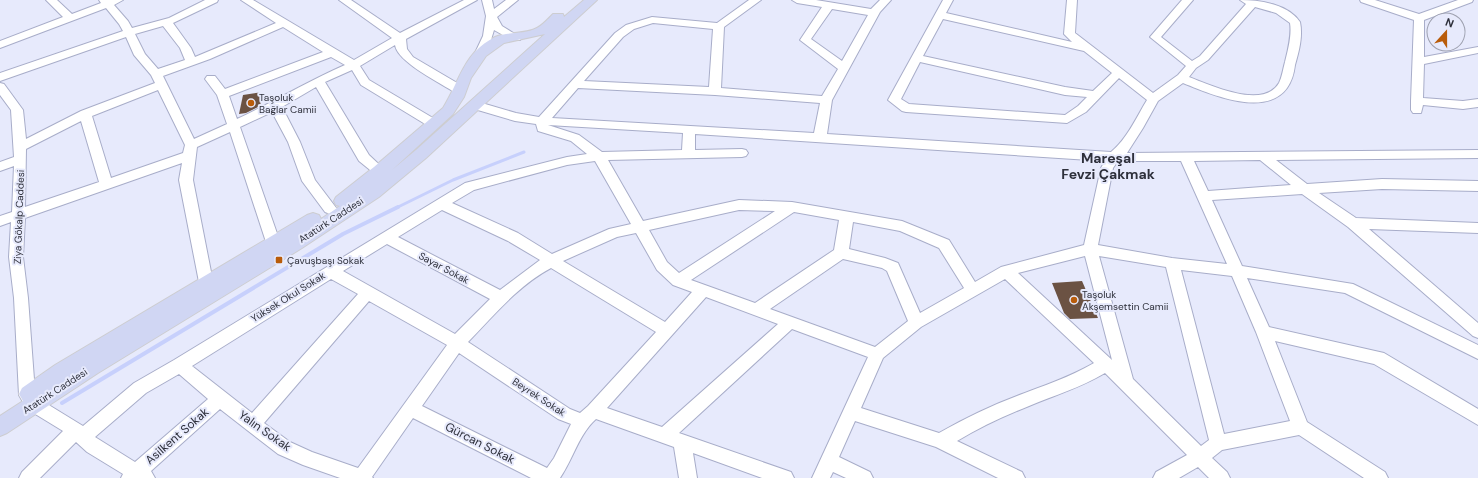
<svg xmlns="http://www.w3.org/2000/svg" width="1478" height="478" viewBox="0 0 1478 478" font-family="'DM Sans',sans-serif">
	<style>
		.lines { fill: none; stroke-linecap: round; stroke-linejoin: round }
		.stream-far1 { stroke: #c7d0fc; stroke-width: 3 }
		.stream { stroke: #c7d0fc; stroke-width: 4 }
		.building { fill: #6b5243 }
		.minor-casing { stroke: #a8adc9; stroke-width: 2 }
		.major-casing { stroke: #cdcdd0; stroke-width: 2 }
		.minor { fill: #fff; fill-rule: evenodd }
		.major { fill: #d0d6f3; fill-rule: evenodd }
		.poi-dot { fill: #b95c0a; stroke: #e7eafc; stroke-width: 1.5 }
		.labels { text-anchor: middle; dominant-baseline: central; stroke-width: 4; stroke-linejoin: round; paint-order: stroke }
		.poi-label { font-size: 10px; fill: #2e303b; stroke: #e7eafc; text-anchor: start }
		.street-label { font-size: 10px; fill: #2e303b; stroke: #e7eafc }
		.near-street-label { font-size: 12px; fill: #2e303b; stroke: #e7eafc }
		.district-label { font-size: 14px; font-weight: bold; fill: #2e303b; stroke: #e7eafc }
	</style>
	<rect width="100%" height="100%" fill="#e7eafc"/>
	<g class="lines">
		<path class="stream-far1" d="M 396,208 L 453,180 L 524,152"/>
		<path class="stream" d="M 62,403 L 343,234 L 398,207"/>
	</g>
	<g class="building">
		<path d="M 263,92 L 260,106 L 246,113 L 239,114 L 243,95 Z"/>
		<path d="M 1082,281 L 1098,318 L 1070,319 L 1064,313 L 1052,283 Z"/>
	</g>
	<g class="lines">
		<g class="minor-casing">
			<g id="minor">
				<path d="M 46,0 L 57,0 L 72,14 L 101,3 L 99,0 L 123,0 L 114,5 L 128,21 L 132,28 L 169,18 L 205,0 L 218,0 L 217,2 L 173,23 L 191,48 L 195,57 L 276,23 L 241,0 L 253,0 L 354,60 L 392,38 L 339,0 L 351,0 L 400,33 L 464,0 L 477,0 L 406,39 L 407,49 L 413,57 L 464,87 L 466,90 L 464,93 L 456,93 C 442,84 397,62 395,45 L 360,66 L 369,80 L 438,121 L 440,124 L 438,127 L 430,127 L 361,85 L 352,70 L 325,82 L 369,155 L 386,171 L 385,174 L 380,175 L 375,174 L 359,161 L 316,87 L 282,107 L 300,142 L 315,180 L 337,209 L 335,212 L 330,214 L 325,212 L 302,181 L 288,142 L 272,112 L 240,127 L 280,242 L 278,246 L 273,247 L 268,246 L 266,242 L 230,132 L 197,147 L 193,180 L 213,282 L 211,286 L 206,288 L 201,286 L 199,282 L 179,180 L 182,163 L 25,218 L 23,257 L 28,298 L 35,393 L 39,399 L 83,426 L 134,383 L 174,360 L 465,183 L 567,157 L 587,154 L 571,141 L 538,131 L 536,124 L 515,121 L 471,108 L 469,105 L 471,102 L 475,101 L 516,113 L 539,117 L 615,33 L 626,25 L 652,17 L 717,23 L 749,0 L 761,0 L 724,27 L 721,88 L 822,96 L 838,69 L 800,40 L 822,7 L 797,3 L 792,0 L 816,0 L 871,9 L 880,0 L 891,0 L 880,12 L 832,100 L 827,134 L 1111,152 C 1127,139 1136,118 1147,100 L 1119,78 L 1086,112 L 1067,123 L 906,112 L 902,111 L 888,100 L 943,0 L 953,0 L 946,13 L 1072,42 L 1064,34 L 1067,0 L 1077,0 L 1075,33 L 1153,93 L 1178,75 L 1186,66 L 1150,37 L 1182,0 L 1193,0 L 1161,37 L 1192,61 L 1200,56 L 1246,4 L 1240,0 C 1260,0 1288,4 1300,22 C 1303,36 1299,51 1295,65 C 1294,73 1292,81 1287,88 C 1265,118 1210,94 1183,83 L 1158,101 L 1143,128 L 1127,153 L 1478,150 L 1478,158 L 1276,160 L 1307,184 L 1382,179 L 1478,181 L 1478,191 L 1382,189 L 1319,193 L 1356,218 L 1478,223 L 1478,233 L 1369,229 L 1478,323 L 1478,338 L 1473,336 L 1348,227 L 1302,194 L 1212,200 L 1242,266 L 1353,284 L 1478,345 L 1478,359 L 1345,293 L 1247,278 L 1269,327 L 1384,353 L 1478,409 L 1478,425 L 1374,364 L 1275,341 L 1307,422 L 1385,472 L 1388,478 L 1364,478 L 1299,435 L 1222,450 L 1212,458 L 1227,472 L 1230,478 L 1209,478 L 1198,467 L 1179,478 L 1153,478 L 1156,472 L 1187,455 L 1105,373 C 1080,388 1055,395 1029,406 C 1004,416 980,427 957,441 L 1022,472 L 1025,478 L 998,478 L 936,447 L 855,421 L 839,457 L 870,472 L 873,478 L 846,478 L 833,472 L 830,478 L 812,478 L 868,357 L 792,329 L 679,433 L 791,472 L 794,478 L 762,478 L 693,453 L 697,478 L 679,478 L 674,447 L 596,419 C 579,434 573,459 560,478 L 531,478 L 413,418 L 372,477 L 373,478 L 340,478 L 303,465 L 278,454 L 220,409 L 151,471 L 155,478 L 121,478 L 123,474 L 87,452 L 76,442 L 40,478 L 19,478 L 22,472 L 63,431 L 27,409 L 19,395 L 14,298 L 9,257 L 11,222 L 0,226 L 0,216 L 12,212 L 14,166 L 0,171 L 0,162 L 14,157 L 11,110 L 0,95 L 0,83 L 4,84 L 23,110 L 26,139 L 81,111 L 155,83 L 151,75 L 134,55 L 126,37 L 0,81 L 0,73 L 123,31 L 119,24 L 106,8 L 0,48 L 0,41 L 63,17 ZM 1255,7 L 1276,13 L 1290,23 C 1292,35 1288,50 1285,62 C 1283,69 1282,77 1279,83 C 1263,110 1210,85 1189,77 L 1196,68 L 1208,60 ZM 832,9 L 868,15 L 842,61 L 811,39 ZM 943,19 L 1084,51 L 1112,73 L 1093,91 L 1065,87 L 923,56 ZM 653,23 L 713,29 L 709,87 L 584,81 L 623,37 L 634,29 ZM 163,26 L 180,48 L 185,60 L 158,69 L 145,54 L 135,34 ZM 283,27 L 323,52 L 225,89 L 215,76 L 207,76 L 205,79 L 217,95 L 227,124 L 194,139 L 163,76 L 210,59 ZM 331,57 L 345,65 C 308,81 274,102 237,119 L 229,96 ZM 920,62 L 1065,95 L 1087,97 L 1078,106 L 1065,115 L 909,104 L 901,99 ZM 578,88 L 715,95 L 820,103 L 814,133 L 552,118 ZM 158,90 L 185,145 L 183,153 L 111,178 L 92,116 ZM 81,121 L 99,182 L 25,207 L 26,149 ZM 548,125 L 683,133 L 682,150 L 602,152 L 579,135 ZM 695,134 L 1105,161 L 1101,168 L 1084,245 L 1001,267 L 975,282 L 949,240 L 902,221 L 792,202 L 739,200 L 643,221 L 608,160 L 742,157 L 746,156 L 748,153 L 746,150 L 742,149 L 695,150 ZM 1260,160 L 1291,185 L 1208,191 L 1194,161 ZM 595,161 L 631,224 L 609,229 L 552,254 L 518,233 L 452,203 L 474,190 L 567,165 ZM 1118,161 L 1181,161 L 1227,264 L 1172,258 L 1098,245 L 1113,168 ZM 442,210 L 508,241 L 540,260 L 500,290 L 398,237 ZM 739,210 L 775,211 L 679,273 L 667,262 L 649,230 ZM 794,212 L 839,220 L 834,250 L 755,303 L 691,280 ZM 853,222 L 900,231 L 939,248 L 964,288 L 920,313 L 898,263 L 885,258 L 849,249 ZM 636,233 L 657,270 L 673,285 L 692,292 L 665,322 L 563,261 L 617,237 ZM 387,244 L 490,299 L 455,334 L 343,271 ZM 1085,256 L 1112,360 L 1018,273 ZM 1099,256 L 1166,267 L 1209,440 L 1201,446 L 1133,379 ZM 843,259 L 882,268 L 887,271 L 908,321 L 875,347 L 770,309 ZM 551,268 L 656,332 L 588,406 L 580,413 L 570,409 L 468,342 C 493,316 519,285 551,268 ZM 1181,270 L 1232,276 L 1256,332 L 1290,421 L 1224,434 ZM 331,279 L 358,294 L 252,413 L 192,366 ZM 1005,279 L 1094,363 C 1068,378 1045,385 1017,396 C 990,406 964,419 939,433 L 861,408 L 883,358 L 921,327 ZM 706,297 L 778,324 L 662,427 L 607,408 ZM 369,301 L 447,345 L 358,468 L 312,452 L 290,442 L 264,423 ZM 459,353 L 558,419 L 571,424 L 554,458 L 547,468 L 422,406 ZM 179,374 L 208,399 L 135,462 L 95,437 L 146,393 Z"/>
				<path d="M 482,0 L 492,0 L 494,9 L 506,0 L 518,0 L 497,17 L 502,26 L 521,38 L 520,40 L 512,40 L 494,30 L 487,53 L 481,56 L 475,53 L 483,36 L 486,16 Z"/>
				<path d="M 1360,0 L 1375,0 L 1419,14 L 1458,0 L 1473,0 L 1472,2 L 1424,20 L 1424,57 L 1478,47 L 1478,53 L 1424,64 L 1423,98 L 1463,101 L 1478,99 L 1478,107 L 1463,109 L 1423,105 L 1421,113 L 1413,113 L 1411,110 L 1411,101 L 1414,20 L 1361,2 Z"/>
			</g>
		</g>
		<g class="major-casing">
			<path id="major" d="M 584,0 L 597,0 L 426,158 L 379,197 L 302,248 L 98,373 L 7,433 L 0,436 L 0,416 L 23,401 L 19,394 L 22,388 L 55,365 L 307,215 L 313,213 L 319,215 L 321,219 L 340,206 L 336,205 L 334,201 L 336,197 L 374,167 L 443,108 C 460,81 463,53 495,37 C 508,31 524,35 537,28 C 543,25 548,19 553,14 L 563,14 L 564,17 ZM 545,34 L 416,150 L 392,170 L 453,114 L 464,97 L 471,78 L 486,56 L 504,43 Z"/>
		</g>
		<use href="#minor" class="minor"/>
		<use href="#major" class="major"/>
	</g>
	<g class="poi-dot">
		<circle cx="251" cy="103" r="4"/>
		<rect x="275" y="256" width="8" height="8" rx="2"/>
		<circle cx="1074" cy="300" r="4"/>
	</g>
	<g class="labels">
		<g class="poi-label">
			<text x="259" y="97">Taşoluk<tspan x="259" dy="12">Bağlar Camii</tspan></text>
			<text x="287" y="260">Çavuşbaşı Sokak</text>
			<text x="1082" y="294">Taşoluk<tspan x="1082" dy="12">Akşemsettin Camii</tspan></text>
		</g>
		<g class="street-label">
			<text transform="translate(19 217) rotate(-88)">Ziya Gökalp Caddesi</text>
			<text transform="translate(331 220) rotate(-33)">Atatürk Caddesi</text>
			<text transform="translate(444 268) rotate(28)">Sayar Sokak</text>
			<text transform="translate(288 297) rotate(-32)">Yüksek Okul Sokak</text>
			<text transform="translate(55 391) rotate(-33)">Atatürk Caddesi</text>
			<text transform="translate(539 397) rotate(33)">Beyrek Sokak</text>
		</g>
		<g class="near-street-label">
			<text transform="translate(265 431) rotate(35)">Yalın Sokak</text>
			<text transform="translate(177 436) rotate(-41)">Asilkent Sokak</text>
			<text transform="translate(480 443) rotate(27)">Gürcan Sokak</text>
		</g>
		<g class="district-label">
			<text x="1108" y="158">Mareşal<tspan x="1108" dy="16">Fevzi Çakmak</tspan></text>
		</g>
	</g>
	<g transform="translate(1446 32) rotate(21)"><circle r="19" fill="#e7eafc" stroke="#9da0af"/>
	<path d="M0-3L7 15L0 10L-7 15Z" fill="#b95c0a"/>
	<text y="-6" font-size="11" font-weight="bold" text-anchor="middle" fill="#2e303b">N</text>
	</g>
</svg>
